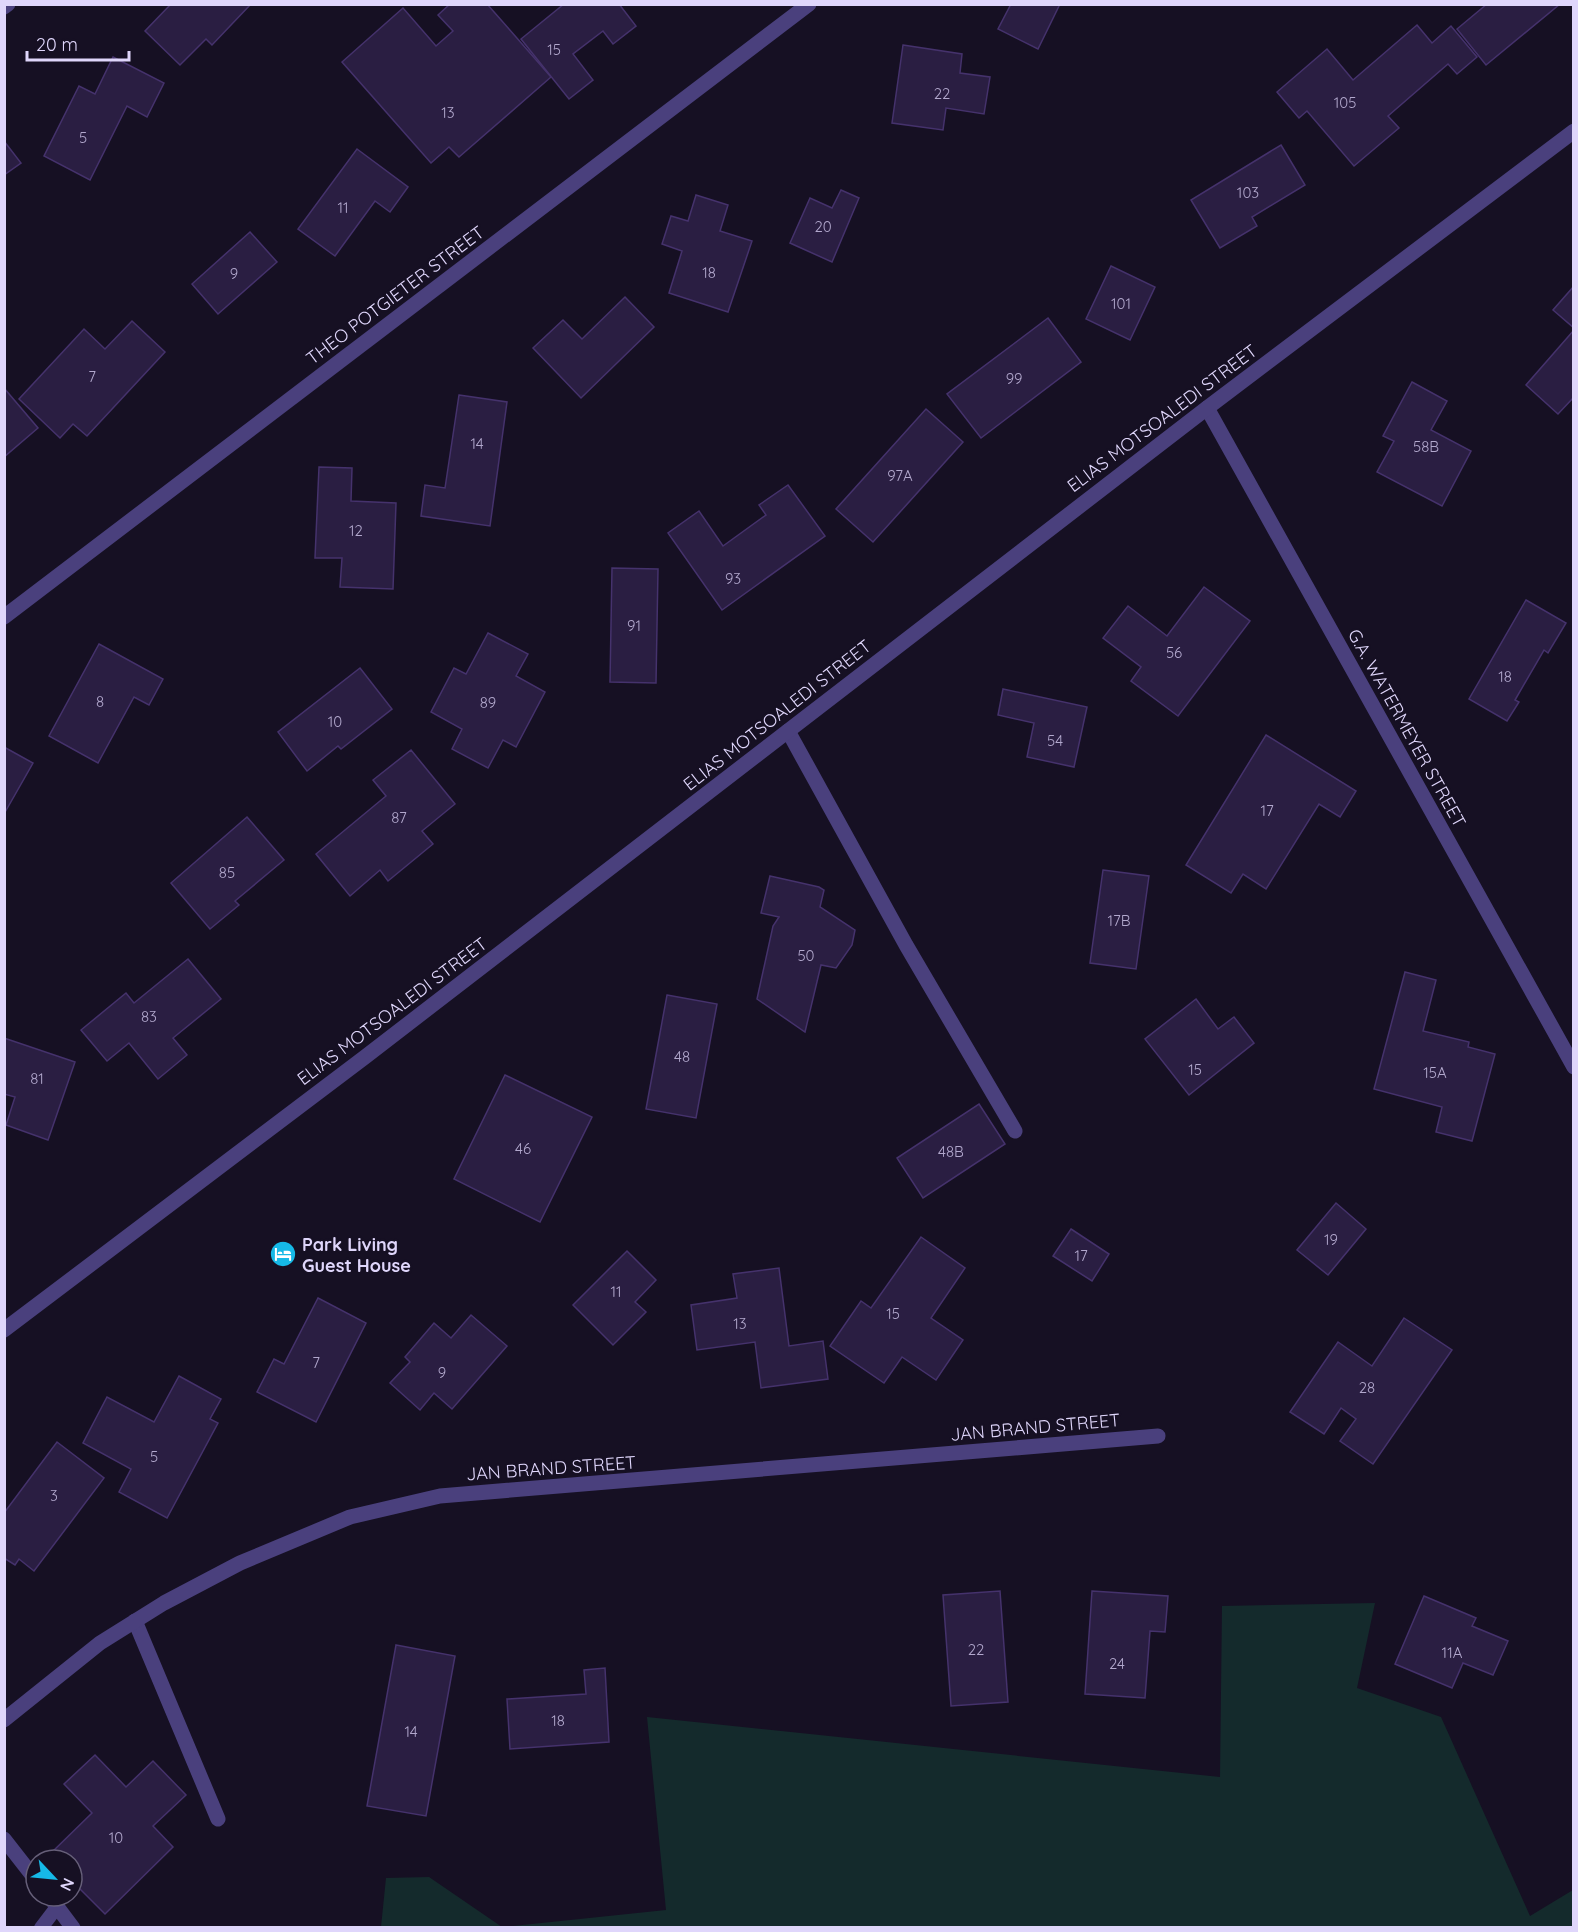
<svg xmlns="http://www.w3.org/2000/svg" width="1578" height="1932" viewBox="0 0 1578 1932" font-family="Quicksand,sans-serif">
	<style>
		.green { fill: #142a2c }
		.building { fill: #2a1e42; stroke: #45326c; stroke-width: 1.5 }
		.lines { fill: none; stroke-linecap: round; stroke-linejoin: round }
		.service { stroke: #4a407d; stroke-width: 14 }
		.minor { stroke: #4a407d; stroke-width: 15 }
		.tertiary { stroke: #4a407d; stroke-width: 15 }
		.labels { text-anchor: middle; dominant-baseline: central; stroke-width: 4.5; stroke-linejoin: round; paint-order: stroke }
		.number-label { font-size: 15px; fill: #b2a8cd }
		.street-label { font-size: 18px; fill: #dfd6fb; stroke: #161023 }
		.poi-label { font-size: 18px; font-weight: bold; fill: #dfd6fb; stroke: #161023; text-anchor: start }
	</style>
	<rect width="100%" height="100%" fill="#161023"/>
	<path class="green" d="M 1375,1603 L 1357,1688 L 1441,1717 L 1530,1916 L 1573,1890 L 1573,1927 L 381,1927 L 386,1878 L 429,1877 L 502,1927 L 666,1910 L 647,1717 L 1220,1777 L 1222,1606 Z"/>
	<g class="building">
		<path d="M 171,4 L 251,4 L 212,45 L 206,39 L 180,65 L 145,31 Z"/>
		<path d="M 450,4 L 487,4 L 551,77 L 459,157 L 449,147 L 431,163 L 342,62 L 403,8 L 436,46 L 453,31 L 438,15 Z"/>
		<path d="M 564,4 L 619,4 L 636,26 L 613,44 L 603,31 L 573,54 L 593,80 L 569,99 L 521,39 Z"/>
		<path d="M 1011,4 L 1060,4 L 1038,49 L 998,29 Z"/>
		<path d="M 1487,4 L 1560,4 L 1486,65 L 1457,29 Z"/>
		<path d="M 1417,25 L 1432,43 L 1451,26 L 1477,57 L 1457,74 L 1448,64 L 1388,116 L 1399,128 L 1354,166 L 1307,111 L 1299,118 L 1277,92 L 1327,49 L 1353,80 Z"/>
		<path d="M 903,45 L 962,54 L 960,73 L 990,77 L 984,114 L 946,108 L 943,130 L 892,123 Z"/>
		<path d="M 113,57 L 164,83 L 147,117 L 127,106 L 90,180 L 44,156 L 79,86 L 95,94 Z"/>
		<path d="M 4,141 L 21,163 L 4,175 Z"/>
		<path d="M 1281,145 L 1305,185 L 1252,217 L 1257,226 L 1220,248 L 1191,200 Z"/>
		<path d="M 357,149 L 408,187 L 390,212 L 375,201 L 335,256 L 298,229 Z"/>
		<path d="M 841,190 L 859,198 L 832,262 L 790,243 L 810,198 L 832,208 Z"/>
		<path d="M 696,195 L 728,205 L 720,231 L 752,241 L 728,312 L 669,293 L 682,251 L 662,244 L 671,216 L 688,221 Z"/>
		<path d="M 250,232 L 277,262 L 218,314 L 192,284 Z"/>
		<path d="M 1111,266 L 1155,287 L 1130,340 L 1086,319 Z"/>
		<path d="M 1574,286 L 1574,328 L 1553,310 Z"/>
		<path d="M 625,297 L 654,327 L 581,398 L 533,348 L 563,320 L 582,339 Z"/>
		<path d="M 1048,318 L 1081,362 L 981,438 L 947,394 Z"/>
		<path d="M 132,321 L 165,352 L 87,436 L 73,424 L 60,438 L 19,399 L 84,329 L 105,349 Z"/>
		<path d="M 1574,330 L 1574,397 L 1558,414 L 1526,385 Z"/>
		<path d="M 1412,382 L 1447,401 L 1431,430 L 1471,451 L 1442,506 L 1377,472 L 1394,441 L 1383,436 Z"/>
		<path d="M 4,388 L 38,428 L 4,457 Z"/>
		<path d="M 459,395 L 507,402 L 490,526 L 421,516 L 425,485 L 445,488 Z"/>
		<path d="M 926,409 L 963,442 L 873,542 L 836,509 Z"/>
		<path d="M 319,467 L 352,468 L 351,501 L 396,503 L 393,589 L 340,587 L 342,558 L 315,558 Z"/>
		<path d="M 788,485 L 825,536 L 722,610 L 668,533 L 699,511 L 723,546 L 766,515 L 759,505 Z"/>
		<path d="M 612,568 L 658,569 L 656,683 L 610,682 Z"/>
		<path d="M 1204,587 L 1250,621 L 1178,716 L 1131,681 L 1141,667 L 1103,638 L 1128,606 L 1167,636 Z"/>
		<path d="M 1526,600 L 1566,623 L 1548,653 L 1544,650 L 1515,700 L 1519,702 L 1507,721 L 1469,699 Z"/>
		<path d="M 488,633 L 528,654 L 516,676 L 545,692 L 516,747 L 503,740 L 488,768 L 452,749 L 462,729 L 431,712 L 454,668 L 466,674 Z"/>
		<path d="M 99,644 L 163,679 L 149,705 L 134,697 L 98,763 L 49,736 Z"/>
		<path d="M 360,668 L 392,709 L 341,749 L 338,746 L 307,771 L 278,732 Z"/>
		<path d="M 1003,689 L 1087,707 L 1074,767 L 1027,757 L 1034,723 L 998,715 Z"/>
		<path d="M 1266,735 L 1356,791 L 1340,817 L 1319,804 L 1266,889 L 1243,874 L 1231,893 L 1186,865 Z"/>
		<path d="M 4,747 L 33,763 L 4,814 Z"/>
		<path d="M 411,750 L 455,804 L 422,831 L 433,844 L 388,881 L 380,870 L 350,896 L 316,854 L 386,796 L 373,780 Z"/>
		<path d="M 247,817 L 284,860 L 235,901 L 239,905 L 210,929 L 171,883 Z"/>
		<path d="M 1103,870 L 1149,876 L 1136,969 L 1090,963 Z"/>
		<path d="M 770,876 L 819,887 L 824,890 L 820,907 L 855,930 L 852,945 L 836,968 L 821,965 L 805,1032 L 757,999 L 773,926 L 779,917 L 761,913 Z"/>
		<path d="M 188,959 L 221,999 L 173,1038 L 187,1055 L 158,1079 L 129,1043 L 107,1061 L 81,1030 L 126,993 L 134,1003 Z"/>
		<path d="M 1405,972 L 1436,980 L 1423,1031 L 1469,1042 L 1468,1047 L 1495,1054 L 1472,1141 L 1436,1132 L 1442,1107 L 1374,1089 Z"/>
		<path d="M 667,995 L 717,1004 L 696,1118 L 646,1109 Z"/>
		<path d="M 1196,999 L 1218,1029 L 1234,1017 L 1254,1043 L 1189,1095 L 1145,1039 Z"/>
		<path d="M 4,1038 L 75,1062 L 48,1140 L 6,1125 L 15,1097 L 4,1094 Z"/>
		<path d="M 505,1075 L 592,1117 L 540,1222 L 454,1179 Z"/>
		<path d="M 979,1104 L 1005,1144 L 923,1198 L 897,1158 Z"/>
		<path d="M 1336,1203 L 1366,1229 L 1328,1275 L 1297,1250 Z"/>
		<path d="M 1071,1229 L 1109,1254 L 1092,1281 L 1053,1256 Z"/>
		<path d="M 921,1237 L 965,1268 L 931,1318 L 963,1340 L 936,1380 L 902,1357 L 884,1383 L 830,1346 L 861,1301 L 871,1308 Z"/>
		<path d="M 627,1251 L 656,1280 L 635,1302 L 646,1312 L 613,1345 L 573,1305 Z"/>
		<path d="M 779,1268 L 789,1346 L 823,1341 L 828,1379 L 761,1388 L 755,1342 L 697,1350 L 691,1305 L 737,1298 L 733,1274 Z"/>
		<path d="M 318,1298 L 366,1323 L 316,1422 L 257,1392 L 274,1359 L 284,1364 Z"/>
		<path d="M 471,1315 L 507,1346 L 452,1409 L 434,1393 L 420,1410 L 390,1383 L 410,1362 L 405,1357 L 434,1323 L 451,1338 Z"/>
		<path d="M 1404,1318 L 1452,1350 L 1373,1464 L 1340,1441 L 1356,1419 L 1341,1408 L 1324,1434 L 1290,1412 L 1338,1342 L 1372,1366 Z"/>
		<path d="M 179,1376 L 221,1399 L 210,1419 L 218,1423 L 167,1518 L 119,1492 L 131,1469 L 83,1443 L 107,1397 L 154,1422 Z"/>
		<path d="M 57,1442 L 104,1478 L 34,1571 L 19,1559 L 15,1565 L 4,1558 L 4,1513 Z"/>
		<path d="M 1000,1591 L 1008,1702 L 951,1706 L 943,1595 Z"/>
		<path d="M 1092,1591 L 1168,1596 L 1165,1632 L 1150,1631 L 1145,1698 L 1085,1694 Z"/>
		<path d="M 1424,1596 L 1476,1618 L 1472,1626 L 1508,1641 L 1493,1675 L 1463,1663 L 1452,1688 L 1395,1664 Z"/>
		<path d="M 396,1645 L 455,1656 L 426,1816 L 367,1806 Z"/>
		<path d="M 605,1668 L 609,1742 L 510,1749 L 507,1699 L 586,1694 L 584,1670 Z"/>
		<path d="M 95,1755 L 126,1787 L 153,1761 L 186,1795 L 153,1826 L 173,1847 L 105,1914 L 72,1881 L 72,1860 L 52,1860 L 48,1856 L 92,1813 L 64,1784 Z"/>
	</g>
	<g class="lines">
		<path class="service" d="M 41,1928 L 57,1907"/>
		<g class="minor">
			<path d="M 4,7 L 8,4"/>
			<path d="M 1207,408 L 1574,1067"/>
			<path d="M 4,617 L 809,4"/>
			<path d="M 788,731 L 906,945 L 1015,1131"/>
			<path d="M 135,1621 L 218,1819"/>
			<path d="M 4,1720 L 100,1643 L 164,1603 L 240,1563 L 350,1517 L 440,1496 L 1158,1436"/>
			<path d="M 4,1839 L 36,1880"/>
			<path d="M 49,1896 L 73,1928"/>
		</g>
		<path class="tertiary" d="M 4,1330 L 365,1057 L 1207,408 L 1574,131"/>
	</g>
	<defs>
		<g id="hotel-disc" transform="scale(1.35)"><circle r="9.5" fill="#16b9e7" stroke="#161023"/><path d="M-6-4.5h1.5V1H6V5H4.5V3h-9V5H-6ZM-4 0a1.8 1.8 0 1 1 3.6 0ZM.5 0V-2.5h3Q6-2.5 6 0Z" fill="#fff"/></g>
	</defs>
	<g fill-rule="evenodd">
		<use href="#hotel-disc" x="283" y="1254"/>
	</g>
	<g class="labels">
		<g class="number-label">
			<text x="554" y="49">15</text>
			<text x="942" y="93">22</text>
			<text x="1345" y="102">105</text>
			<text x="448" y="112">13</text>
			<text x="83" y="137">5</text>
			<text x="1248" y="192">103</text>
			<text x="343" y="207">11</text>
			<text x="823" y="226">20</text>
			<text x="709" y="272">18</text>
			<text x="234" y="273">9</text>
			<text x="1121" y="303">101</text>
			<text x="92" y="376">7</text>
			<text x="1014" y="378">99</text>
			<text x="477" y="443">14</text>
			<text x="1426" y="446">58B</text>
			<text x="900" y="475">97A</text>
			<text x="356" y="530">12</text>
			<text x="733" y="578">93</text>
			<text x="634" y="625">91</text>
			<text x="1174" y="652">56</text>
			<text x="1505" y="676">18</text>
			<text x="100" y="701">8</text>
			<text x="488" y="702">89</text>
			<text x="335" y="721">10</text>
			<text x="1055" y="740">54</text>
			<text x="1267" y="810">17</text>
			<text x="399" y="817">87</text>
			<text x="227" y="872">85</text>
			<text x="1119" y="920">17B</text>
			<text x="806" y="955">50</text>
			<text x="149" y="1016">83</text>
			<text x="682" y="1056">48</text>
			<text x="1195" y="1069">15</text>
			<text x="1435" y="1072">15A</text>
			<text x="37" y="1078">81</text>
			<text x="523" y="1148">46</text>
			<text x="951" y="1151">48B</text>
			<text x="1331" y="1239">19</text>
			<text x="1081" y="1255">17</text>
			<text x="616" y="1291">11</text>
			<text x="893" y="1313">15</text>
			<text x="740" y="1323">13</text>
			<text x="316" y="1362">7</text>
			<text x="442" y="1372">9</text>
			<text x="1367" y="1387">28</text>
			<text x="154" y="1456">5</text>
			<text x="54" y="1495">3</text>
			<text x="976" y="1649">22</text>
			<text x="1452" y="1652">11A</text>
			<text x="1117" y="1663">24</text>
			<text x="558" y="1720">18</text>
			<text x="411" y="1731">14</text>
			<text x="116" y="1837">10</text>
		</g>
		<g class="street-label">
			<text transform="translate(395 295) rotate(-37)">THEO POTGIETER STREET</text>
			<text transform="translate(1162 418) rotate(-37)">ELIAS MOTSOALEDI STREET</text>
			<text transform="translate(777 715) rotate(-38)">ELIAS MOTSOALEDI STREET</text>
			<text transform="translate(1407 728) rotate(61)">G.A. WATERMEYER STREET</text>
			<text transform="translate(392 1011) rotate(-37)">ELIAS MOTSOALEDI STREET</text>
			<text transform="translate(1035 1427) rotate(-5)">JAN BRAND STREET</text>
			<text transform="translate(551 1468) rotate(-4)">JAN BRAND STREET</text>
		</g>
		<g class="poi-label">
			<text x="302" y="1244">Park Living<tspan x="302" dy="21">Guest House</tspan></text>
		</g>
	</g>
	<rect width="1578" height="1932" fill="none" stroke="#dfd6fb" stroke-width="12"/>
	<g transform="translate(54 1878) rotate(116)"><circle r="28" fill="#161023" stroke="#665f79" stroke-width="1.5"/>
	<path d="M0-4.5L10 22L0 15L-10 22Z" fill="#16b9e7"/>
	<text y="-9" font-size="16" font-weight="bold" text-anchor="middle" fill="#dfd6fb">N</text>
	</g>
	<path d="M27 51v9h102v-9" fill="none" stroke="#dfd6fb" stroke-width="3"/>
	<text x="36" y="51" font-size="18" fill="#dfd6fb" stroke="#161023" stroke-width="4.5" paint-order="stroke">20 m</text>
</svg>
